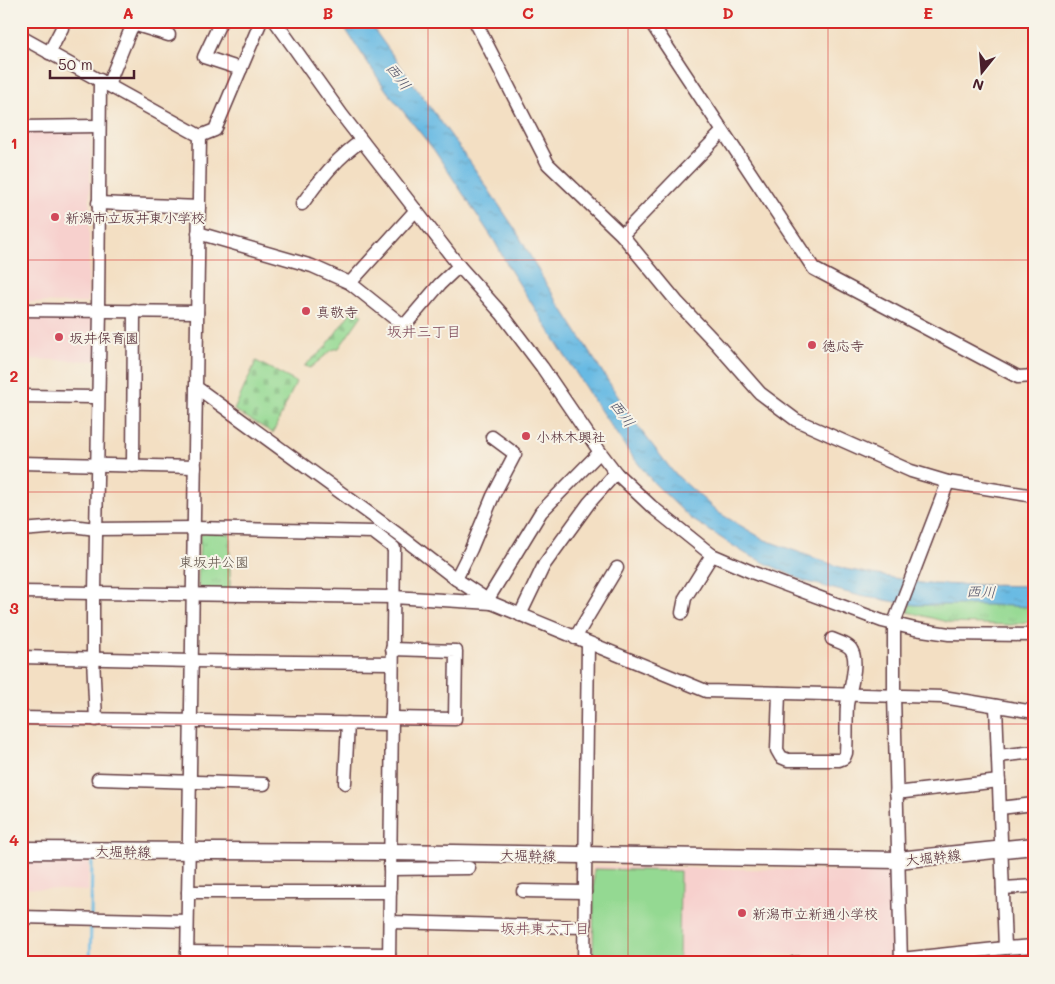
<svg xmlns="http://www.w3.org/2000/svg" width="1055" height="984" viewBox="0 0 1055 984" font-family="Mali,'Klee One',sans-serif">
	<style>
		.built { fill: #f7d0cd }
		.green { fill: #94d992; stroke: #6f7c5e }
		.forest { fill: url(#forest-firs); stroke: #606c54 }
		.cemetery { fill: url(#cemetery-stones); stroke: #6f7c5e }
		.park { fill: url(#park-tufts); stroke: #6f7c5e }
		.water { fill: url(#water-ripples); stroke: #596c87 }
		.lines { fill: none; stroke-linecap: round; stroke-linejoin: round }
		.stream { stroke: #68bae3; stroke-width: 3 }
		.minor-casing { stroke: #633c42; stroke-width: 15 }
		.tertiary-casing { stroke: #633c42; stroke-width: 19 }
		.minor { stroke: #fff; stroke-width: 12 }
		.tertiary { stroke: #fff; stroke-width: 16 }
		.grid { fill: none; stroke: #d62828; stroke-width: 1; stroke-opacity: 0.55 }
		.poi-dot { fill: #d1495b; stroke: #f7f3e8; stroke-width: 2 }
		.labels { text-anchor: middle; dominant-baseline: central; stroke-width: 4; stroke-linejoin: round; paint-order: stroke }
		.poi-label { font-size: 14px; fill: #4a1f2b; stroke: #f7f3e8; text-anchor: start }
		.park-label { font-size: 14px; fill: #5c4e45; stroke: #f7f3e8 }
		.street-label { font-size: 14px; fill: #4a1f2b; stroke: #f7f3e8 }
		.water-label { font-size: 15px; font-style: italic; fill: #54556b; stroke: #f7f3e8 }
		.neighbourhood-label { font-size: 15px; fill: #7d4958; stroke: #f7f3e8 }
		.neatline { fill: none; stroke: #d62828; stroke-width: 2 }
		.grid-label { font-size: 16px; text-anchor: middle; font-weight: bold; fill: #d62828 }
	</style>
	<defs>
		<pattern id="forest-firs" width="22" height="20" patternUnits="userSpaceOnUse" patternTransform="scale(1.25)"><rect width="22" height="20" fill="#77b97c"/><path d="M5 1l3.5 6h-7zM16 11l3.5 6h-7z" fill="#649666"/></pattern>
		<pattern id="cemetery-stones" width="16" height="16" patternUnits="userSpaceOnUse" patternTransform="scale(1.25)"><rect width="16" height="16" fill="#94d992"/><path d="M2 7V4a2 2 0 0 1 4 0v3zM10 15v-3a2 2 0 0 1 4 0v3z" fill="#81ba7e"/></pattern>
		<pattern id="park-tufts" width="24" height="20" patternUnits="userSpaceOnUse" patternTransform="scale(1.25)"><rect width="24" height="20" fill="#94d992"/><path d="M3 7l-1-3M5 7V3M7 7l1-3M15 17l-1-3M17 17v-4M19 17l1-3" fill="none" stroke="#81ba7e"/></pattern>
		<pattern id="water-ripples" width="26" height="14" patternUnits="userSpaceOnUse" patternTransform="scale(1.25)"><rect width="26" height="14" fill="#68bae3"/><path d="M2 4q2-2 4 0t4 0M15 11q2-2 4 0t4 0" fill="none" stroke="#5897b8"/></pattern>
	</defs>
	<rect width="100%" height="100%" fill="#f7f3e8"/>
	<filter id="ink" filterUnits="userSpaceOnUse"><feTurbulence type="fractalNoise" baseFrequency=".02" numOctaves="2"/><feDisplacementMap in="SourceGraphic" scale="10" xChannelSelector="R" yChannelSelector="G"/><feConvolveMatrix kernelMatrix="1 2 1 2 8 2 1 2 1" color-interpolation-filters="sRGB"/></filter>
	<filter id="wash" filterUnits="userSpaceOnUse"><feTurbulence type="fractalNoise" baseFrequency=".0096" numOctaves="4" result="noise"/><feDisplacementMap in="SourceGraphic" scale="20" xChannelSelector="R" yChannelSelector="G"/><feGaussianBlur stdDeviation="1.12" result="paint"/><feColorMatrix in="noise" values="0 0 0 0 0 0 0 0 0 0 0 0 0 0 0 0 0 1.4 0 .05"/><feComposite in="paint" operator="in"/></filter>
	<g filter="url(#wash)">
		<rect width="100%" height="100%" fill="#f3dfc3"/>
		<g class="built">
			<path d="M 21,131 L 91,132 L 88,303 L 21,302 Z"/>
			<path d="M 21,314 L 97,316 L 96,361 L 21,359 Z"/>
			<path d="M 21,858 L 89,861 L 88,891 L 21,888 Z"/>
			<path d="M 593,866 L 892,872 L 893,959 L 766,954 L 766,963 L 591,963 Z"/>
		</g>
		<path class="green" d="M 594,869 L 680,871 L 679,963 L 593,963 Z"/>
		<path class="forest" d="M 21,189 L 24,190 L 25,247 L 21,247 Z"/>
		<g class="cemetery">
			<path d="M 353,309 L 362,315 L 339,348 L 332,350 L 310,368 L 304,366 L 324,349 Z"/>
			<path d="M 256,361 L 296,382 L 273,433 L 234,410 Z"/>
		</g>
		<g class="park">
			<path d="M 203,532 L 230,534 L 230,590 L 202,589 L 198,584 L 200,537 Z"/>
			<path d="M 911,601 L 1034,605 L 1034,620 L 1012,625 L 951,623 L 908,612 Z"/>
		</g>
		<path class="water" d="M 340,21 L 368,21 L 470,162 L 515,229 L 545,282 L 633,420 L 674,473 L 719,513 L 765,540 L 845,569 L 927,584 L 1034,586 L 1034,607 L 989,605 L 915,605 L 860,596 L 804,581 L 746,554 L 690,518 L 653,482 L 629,452 L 590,395 L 509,268 L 495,242 L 434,150 L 386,90 Z"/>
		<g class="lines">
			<g class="stream">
				<path d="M 91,916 L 92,860"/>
				<path d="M 90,963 L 91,923"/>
			</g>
		</g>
	</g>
	<g filter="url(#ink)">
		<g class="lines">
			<g class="minor-casing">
				<g id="minor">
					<path d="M 221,21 L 204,57 L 241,69"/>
					<path d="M 275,21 L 342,115 L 459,266 L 502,314 L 542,367 L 600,452 L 616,473 L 651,506 L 712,555 L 754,573 L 882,621 L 915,629 L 949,634 L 1034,635"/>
					<path d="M 475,21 L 548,164 L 622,235 L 678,303 L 716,343 L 760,393 L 796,420 L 911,471 L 948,482 L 1034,496"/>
					<path d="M 650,21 L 814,269 L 1018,377 L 1034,376"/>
					<path d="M 133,24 L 169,35"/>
					<path d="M 21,37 L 200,136 L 196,387 L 403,538 L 456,579 L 492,603 L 706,691 L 943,697 L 1034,712"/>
					<path d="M 49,53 L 62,28 L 62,21"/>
					<path d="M 108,85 L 134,21"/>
					<path d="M 21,127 L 99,126"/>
					<path d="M 200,136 L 215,130 L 261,21"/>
					<path d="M 98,203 L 199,207"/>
					<path d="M 302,204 C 316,184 341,153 362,141"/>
					<path d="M 198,233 L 312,266 L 350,283 L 404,326 L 440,284 L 459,266"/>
					<path d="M 622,235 L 722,132"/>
					<path d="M 350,283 L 416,210"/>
					<path d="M 98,309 L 100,80"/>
					<path d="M 21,310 L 197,312"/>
					<path d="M 21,396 L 93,397"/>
					<path d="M 21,463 L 195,467"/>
					<path d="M 133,466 L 134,310"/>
					<path d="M 21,530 L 72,526 L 96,529 L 194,528 L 373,532 L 394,548 L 389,963"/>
					<path d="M 456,579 L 471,549 L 493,496 L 515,454 L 492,437"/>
					<path d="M 21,592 L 393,597 L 492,603"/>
					<path d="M 95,592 L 100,309"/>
					<path d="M 93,593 L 93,658 L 96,720"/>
					<path d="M 488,599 L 541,512 L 600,452"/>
					<path d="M 682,613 L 685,598 L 712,555"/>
					<path d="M 520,615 L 544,565 L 589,503 L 616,473"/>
					<path d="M 575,638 L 617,568"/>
					<path d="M 21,657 L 192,661 L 392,663"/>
					<path d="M 779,693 L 777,750 L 781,757 L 788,760 L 839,760 L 844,758 L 846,753 C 847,737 846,721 847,705 C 849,692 859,663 852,651 C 849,644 838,642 832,639"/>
					<path d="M 996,706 L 1005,948 L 1034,946"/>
					<path d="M 21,718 L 391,724"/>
					<path d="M 391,718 L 455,719 L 456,651 L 392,649"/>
					<path d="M 998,756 L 1034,752"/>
					<path d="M 98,779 L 264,784"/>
					<path d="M 345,783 L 348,723"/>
					<path d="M 896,793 L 999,781"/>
					<path d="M 1000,808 L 1034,804"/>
					<path d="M 390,869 L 469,868"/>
					<path d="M 1003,888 L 1034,886"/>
					<path d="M 523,891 L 585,892"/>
					<path d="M 188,892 L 390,892"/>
					<path d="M 21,917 L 187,921"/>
					<path d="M 390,922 L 584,927"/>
					<path d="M 187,952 L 389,954"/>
					<path d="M 901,959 L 1005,948"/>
					<path d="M 187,963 L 196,387"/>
					<path d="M 584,963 L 588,643"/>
					<path d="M 794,963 L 812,963"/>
					<path d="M 901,963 L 894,695 L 894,623 L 948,482"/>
				</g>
			</g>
			<g class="tertiary-casing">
				<path id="tertiary" d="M 21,850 L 390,852 L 898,860 L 1034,846"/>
			</g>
			<use href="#minor" class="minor"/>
			<use href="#tertiary" class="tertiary"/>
		</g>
	</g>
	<path class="grid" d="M 228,21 L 228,963M 428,21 L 428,963M 628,21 L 628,963M 828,21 L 828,963M 21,260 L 1034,260M 21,492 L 1034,492M 21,724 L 1034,724"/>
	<g class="poi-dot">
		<circle cx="55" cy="217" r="5"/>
		<circle cx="306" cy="311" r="5"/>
		<circle cx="59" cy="337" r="5"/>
		<circle cx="812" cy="345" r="5"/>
		<circle cx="526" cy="436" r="5"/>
		<circle cx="742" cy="913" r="5"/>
	</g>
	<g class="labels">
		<g class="poi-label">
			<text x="65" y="217">新潟市立坂井東小学校</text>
			<text x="316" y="311">真敬寺</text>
			<text x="69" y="337">坂井保育園</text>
			<text x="822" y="345">徳応寺</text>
			<text x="536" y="436">小林木興社</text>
			<text x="752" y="913">新潟市立新通小学校</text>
		</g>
		<g class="park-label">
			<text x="214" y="561">東坂井公園</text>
		</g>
		<g class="street-label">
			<text transform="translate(123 851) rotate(1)">大堀幹線</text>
			<text transform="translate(528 855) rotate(1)">大堀幹線</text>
			<text transform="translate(933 857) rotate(-6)">大堀幹線</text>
		</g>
		<g class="water-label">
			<text transform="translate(399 76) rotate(52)">西川</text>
			<text transform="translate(623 413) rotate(54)">西川</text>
			<text transform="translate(981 591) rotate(2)">西川</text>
		</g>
		<g class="neighbourhood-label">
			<text x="424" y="331">坂井三丁目</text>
			<text x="545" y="928">坂井東六丁目</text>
		</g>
	</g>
	<rect width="1055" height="984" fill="none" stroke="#f7f3e8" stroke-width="55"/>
	<g transform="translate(982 72) rotate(197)" stroke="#f7f3e8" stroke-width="4" paint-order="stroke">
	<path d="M0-4L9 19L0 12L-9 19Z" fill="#4a1f2b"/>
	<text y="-8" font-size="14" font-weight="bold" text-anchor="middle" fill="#4a1f2b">N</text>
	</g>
	<path d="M50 70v8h84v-8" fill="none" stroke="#4a1f2b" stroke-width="2.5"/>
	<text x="58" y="70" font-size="15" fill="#4a1f2b" stroke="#f7f3e8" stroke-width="4" paint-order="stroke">50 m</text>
	<rect x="28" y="28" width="1000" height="928" class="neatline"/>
	<g class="grid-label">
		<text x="128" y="19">A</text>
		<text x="328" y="19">B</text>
		<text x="528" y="19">C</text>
		<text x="728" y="19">D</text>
		<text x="928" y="19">E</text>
		<text x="14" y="149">1</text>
		<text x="14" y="382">2</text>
		<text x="14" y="614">3</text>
		<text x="14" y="846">4</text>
	</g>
</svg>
